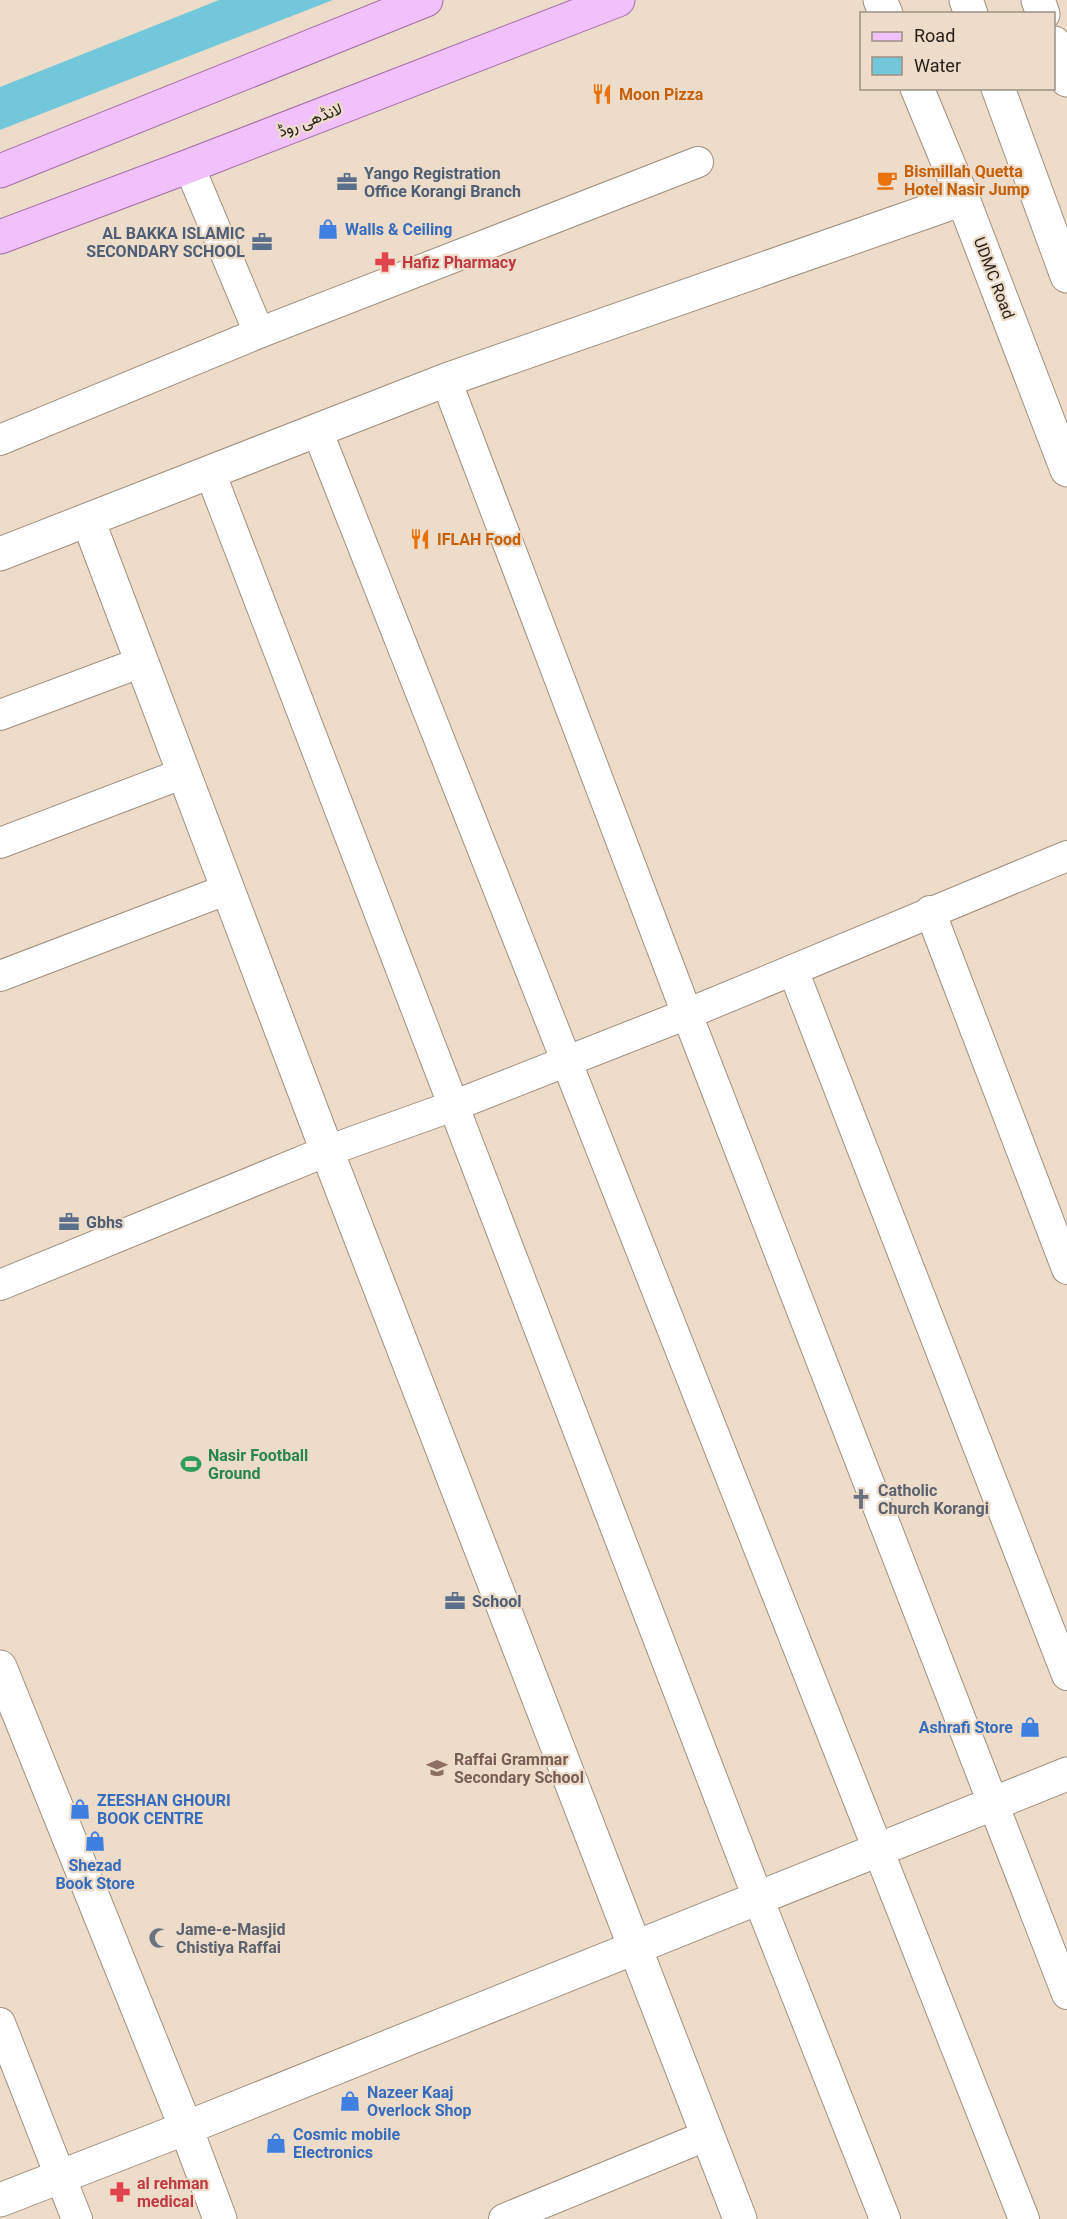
<svg xmlns="http://www.w3.org/2000/svg" width="1067" height="2219" viewBox="0 0 1067 2219" font-family="Roboto,Vazirmatn,sans-serif">
	<style>
		.water { fill: #72c8da }
		.lines { fill: none; stroke-linecap: round; stroke-linejoin: round }
		.minor-casing { stroke: #9f907e; stroke-width: 32 }
		.tertiary-casing { stroke: #9f907e; stroke-width: 35 }
		.secondary-casing { stroke: #9f907e; stroke-width: 35 }
		.primary-casing { stroke: #a26daa; stroke-width: 35 }
		.minor { stroke: #fff; stroke-width: 30 }
		.tertiary { stroke: #fff; stroke-width: 33 }
		.secondary { stroke: #fff; stroke-width: 33 }
		.primary { stroke: #f0c1fb; stroke-width: 33 }
		.labels { text-anchor: middle; dominant-baseline: central; stroke-width: 4.5; stroke-linejoin: round; paint-order: stroke }
		.food-label { font-size: 16px; font-weight: bold; fill: #c56008; stroke: #eddcc9; text-anchor: start }
		.street-label { font-size: 16px; fill: #251f18; stroke: #eddcc9 }
		.service-label { font-size: 16px; font-weight: bold; fill: #4e5e75; stroke: #eddcc9; text-anchor: start }
		.shop-label { font-size: 16px; font-weight: bold; fill: #366cbe; stroke: #eddcc9; text-anchor: start }
		.health-label { font-size: 16px; font-weight: bold; fill: #be3a42; stroke: #eddcc9; text-anchor: start }
		.leisure-label { font-size: 16px; font-weight: bold; fill: #27864d; stroke: #eddcc9; text-anchor: start }
		.worship-label { font-size: 16px; font-weight: bold; fill: #5b616d; stroke: #eddcc9; text-anchor: start }
		.education-label { font-size: 16px; font-weight: bold; fill: #785e54; stroke: #eddcc9; text-anchor: start }
	</style>
	<rect width="100%" height="100%" fill="#eddcc9"/>
	<path class="water" d="M 219,0 L 333,0 L 0,130 L 0,87 Z"/>
	<g class="lines">
		<g class="minor-casing">
			<g id="minor">
				<path d="M 189,166 L 259,333"/>
				<path d="M 446,380 L 687,1014 L 1067,1994"/>
				<path d="M 317,430 L 1024,2219"/>
				<path d="M 0,440 L 259,333 L 698,162"/>
				<path d="M 210,472 L 758,1898 L 885,2219"/>
				<path d="M 0,715 L 142,662"/>
				<path d="M 0,843 L 184,773"/>
				<path d="M 930,911 L 1067,1269"/>
				<path d="M 793,970 L 1067,1675"/>
				<path d="M 0,976 L 228,889"/>
				<path d="M 0,1285 L 327,1151 L 453,1106 L 687,1014 L 1067,856"/>
				<path d="M 0,2023 L 77,2219"/>
				<path d="M 504,2219 L 708,2135"/>
			</g>
		</g>
		<g class="tertiary-casing">
			<g id="tertiary">
				<path d="M 88,520 L 327,1151 L 740,2219"/>
				<path d="M 0,554 L 446,380 L 963,199"/>
				<path d="M 0,1667 L 186,2128 L 220,2219"/>
				<path d="M 0,2200 L 186,2128 L 1067,1774"/>
			</g>
		</g>
		<g class="secondary-casing">
			<g id="secondary">
				<path d="M 880,0 L 886,14"/>
				<path d="M 966,0 L 971,14"/>
				<path d="M 1038,0 L 1043,14"/>
				<path d="M 1054,43 L 1067,80"/>
				<path d="M 917,88 L 963,199 L 1067,470"/>
				<path d="M 998,88 L 1067,276"/>
			</g>
		</g>
		<g class="primary-casing">
			<g id="primary">
				<path d="M 0,171 L 426,0"/>
				<path d="M 0,237 L 189,166 L 618,0"/>
			</g>
		</g>
		<use href="#minor" class="minor"/>
		<use href="#tertiary" class="tertiary"/>
		<use href="#secondary" class="secondary"/>
		<use href="#primary" class="primary"/>
	</g>
	<defs>
		<g id="restaurant-bare" transform="scale(1.62)"><path d="M-5-6h1v4h1v-4h1v4h1v-4h1v5L-1.5 .5V6h-2V.5L-5-1ZM5-6V6H3V1.5H1.5Q1.5-4 5-6Z" fill="#e8710a" stroke="#eddcc9" stroke-width="2.5" paint-order="stroke"/></g>
		<g id="cafe-bare" transform="scale(1.62)"><path d="M-5.5-4.5H6V0H3Q3 3.5 0 3.5H-2.5Q-5.5 3.5-5.5 0ZM3-3.2v2h1.7v-2ZM-6 4.5H4V6H-6Z" fill="#e8710a" stroke="#eddcc9" stroke-width="2.5" paint-order="stroke"/></g>
		<g id="office-bare" transform="scale(1.62)"><path d="M-6-3h4V-5.5h4V-3h4V5H-6ZM-1-4.5V-3h2v-1.5ZM-6 0V1H6V0Z" fill="#5c6f8a" stroke="#eddcc9" stroke-width="2.5" paint-order="stroke"/></g>
		<g id="shop-bare" transform="scale(1.62)"><path d="M-5-2.5h2.3a2.7 3.5 0 0 1 5.4 0H5L5.5 6h-11ZM-1.5-2.5h3a1.5 2.3 0 0 0-3 0Z" fill="#3f7fe0" stroke="#eddcc9" stroke-width="2.5" paint-order="stroke"/></g>
		<g id="pharmacy-bare" transform="scale(1.62)"><path d="M-2-6h4v4h4v4h-4v4h-4v-4h-4v-4h4Z" fill="#e0444e" stroke="#eddcc9" stroke-width="2.5" paint-order="stroke"/></g>
		<g id="stadium-bare" transform="scale(1.62)"><path d="M0-5a6.5 5 0 1 0 0 10a6.5 5 0 1 0 0-10ZM-3.5-1.8h7v3.6h-7Z" fill="#2e9e5b" stroke="#eddcc9" stroke-width="2.5" paint-order="stroke"/></g>
		<g id="church-bare" transform="scale(1.62)"><path d="M-1.2-6h2.4v3.5h3.3v2.4h-3.3V6h-2.4V-.1h-3.3v-2.4h3.3Z" fill="#6b7280" stroke="#eddcc9" stroke-width="2.5" paint-order="stroke"/></g>
		<g id="school-bare" transform="scale(1.62)"><path d="M0-5L7-2L0 1L-7-2ZM-4 1L0 2.5L4 1V4Q0 6-4 4Z" fill="#8d6e63" stroke="#eddcc9" stroke-width="2.5" paint-order="stroke"/></g>
		<g id="mosque-bare" transform="scale(1.62)"><path d="M3.5-4.9A6 6 0 1 0 3.5 4.9A5 5 0 1 1 3.5-4.9Z" fill="#6b7280" stroke="#eddcc9" stroke-width="2.5" paint-order="stroke"/></g>
	</defs>
	<g fill-rule="evenodd">
		<use href="#restaurant-bare" x="602" y="94"/>
		<use href="#cafe-bare" x="887" y="180"/>
		<use href="#office-bare" x="347" y="182"/>
		<use href="#shop-bare" x="328" y="229"/>
		<use href="#office-bare" x="262" y="242"/>
		<use href="#pharmacy-bare" x="385" y="262"/>
		<use href="#restaurant-bare" x="420" y="539"/>
		<use href="#office-bare" x="69" y="1222"/>
		<use href="#stadium-bare" x="191" y="1464"/>
		<use href="#church-bare" x="861" y="1499"/>
		<use href="#office-bare" x="455" y="1601"/>
		<use href="#shop-bare" x="1030" y="1727"/>
		<use href="#school-bare" x="437" y="1768"/>
		<use href="#shop-bare" x="80" y="1809"/>
		<use href="#shop-bare" x="95" y="1841"/>
		<use href="#mosque-bare" x="159" y="1938"/>
		<use href="#shop-bare" x="350" y="2101"/>
		<use href="#shop-bare" x="276" y="2143"/>
		<use href="#pharmacy-bare" x="120" y="2192"/>
	</g>
	<g class="labels">
		<g class="food-label">
			<text x="619" y="94">Moon Pizza</text>
			<text x="904" y="171">Bismillah Quetta<tspan x="904" dy="18">Hotel Nasir Jump</tspan></text>
			<text x="437" y="539">IFLAH Food</text>
		</g>
		<g class="street-label">
			<text transform="translate(310 120) rotate(-21)">لانڈھی روڈ</text>
			<text transform="translate(994 278) rotate(69)">UDMC Road</text>
		</g>
		<g class="service-label">
			<text x="364" y="173">Yango Registration<tspan x="364" dy="18">Office Korangi Branch</tspan></text>
			<text x="245" y="233" text-anchor="end">AL BAKKA ISLAMIC<tspan x="245" dy="18">SECONDARY SCHOOL</tspan></text>
			<text x="86" y="1222">Gbhs</text>
			<text x="472" y="1601">School</text>
		</g>
		<g class="shop-label">
			<text x="345" y="229">Walls &amp; Ceiling</text>
			<text x="1013" y="1727" text-anchor="end">Ashrafi Store</text>
			<text x="97" y="1800">ZEESHAN GHOURI<tspan x="97" dy="18">BOOK CENTRE</tspan></text>
			<text x="95" y="1865" text-anchor="middle">Shezad<tspan x="95" dy="18">Book Store</tspan></text>
			<text x="367" y="2092">Nazeer Kaaj<tspan x="367" dy="18">Overlock Shop</tspan></text>
			<text x="293" y="2134">Cosmic mobile<tspan x="293" dy="18">Electronics</tspan></text>
		</g>
		<g class="health-label">
			<text x="402" y="262">Hafiz Pharmacy</text>
			<text x="137" y="2183">al rehman<tspan x="137" dy="18">medical</tspan></text>
		</g>
		<g class="leisure-label">
			<text x="208" y="1455">Nasir Football<tspan x="208" dy="18">Ground</tspan></text>
		</g>
		<g class="worship-label">
			<text x="878" y="1490">Catholic<tspan x="878" dy="18">Church Korangi</tspan></text>
			<text x="176" y="1929">Jame-e-Masjid<tspan x="176" dy="18">Chistiya Raffai</tspan></text>
		</g>
		<g class="education-label">
			<text x="454" y="1759">Raffai Grammar<tspan x="454" dy="18">Secondary School</tspan></text>
		</g>
	</g>
	<rect x="860" y="12" width="195" height="78" fill="#eddcc9" stroke="#9d9082" stroke-width="1.5"/>
	<rect x="872" y="32" width="30" height="9" fill="#f0c1fb" stroke="#9d9082" stroke-width="1.5"/>
	<text x="914" y="42" font-size="18" fill="#251f18">Road</text>
	<rect x="872" y="57" width="30" height="18" fill="#72c8da" stroke="#9d9082" stroke-width="1.5"/>
	<text x="914" y="72" font-size="18" fill="#251f18">Water</text>
</svg>
